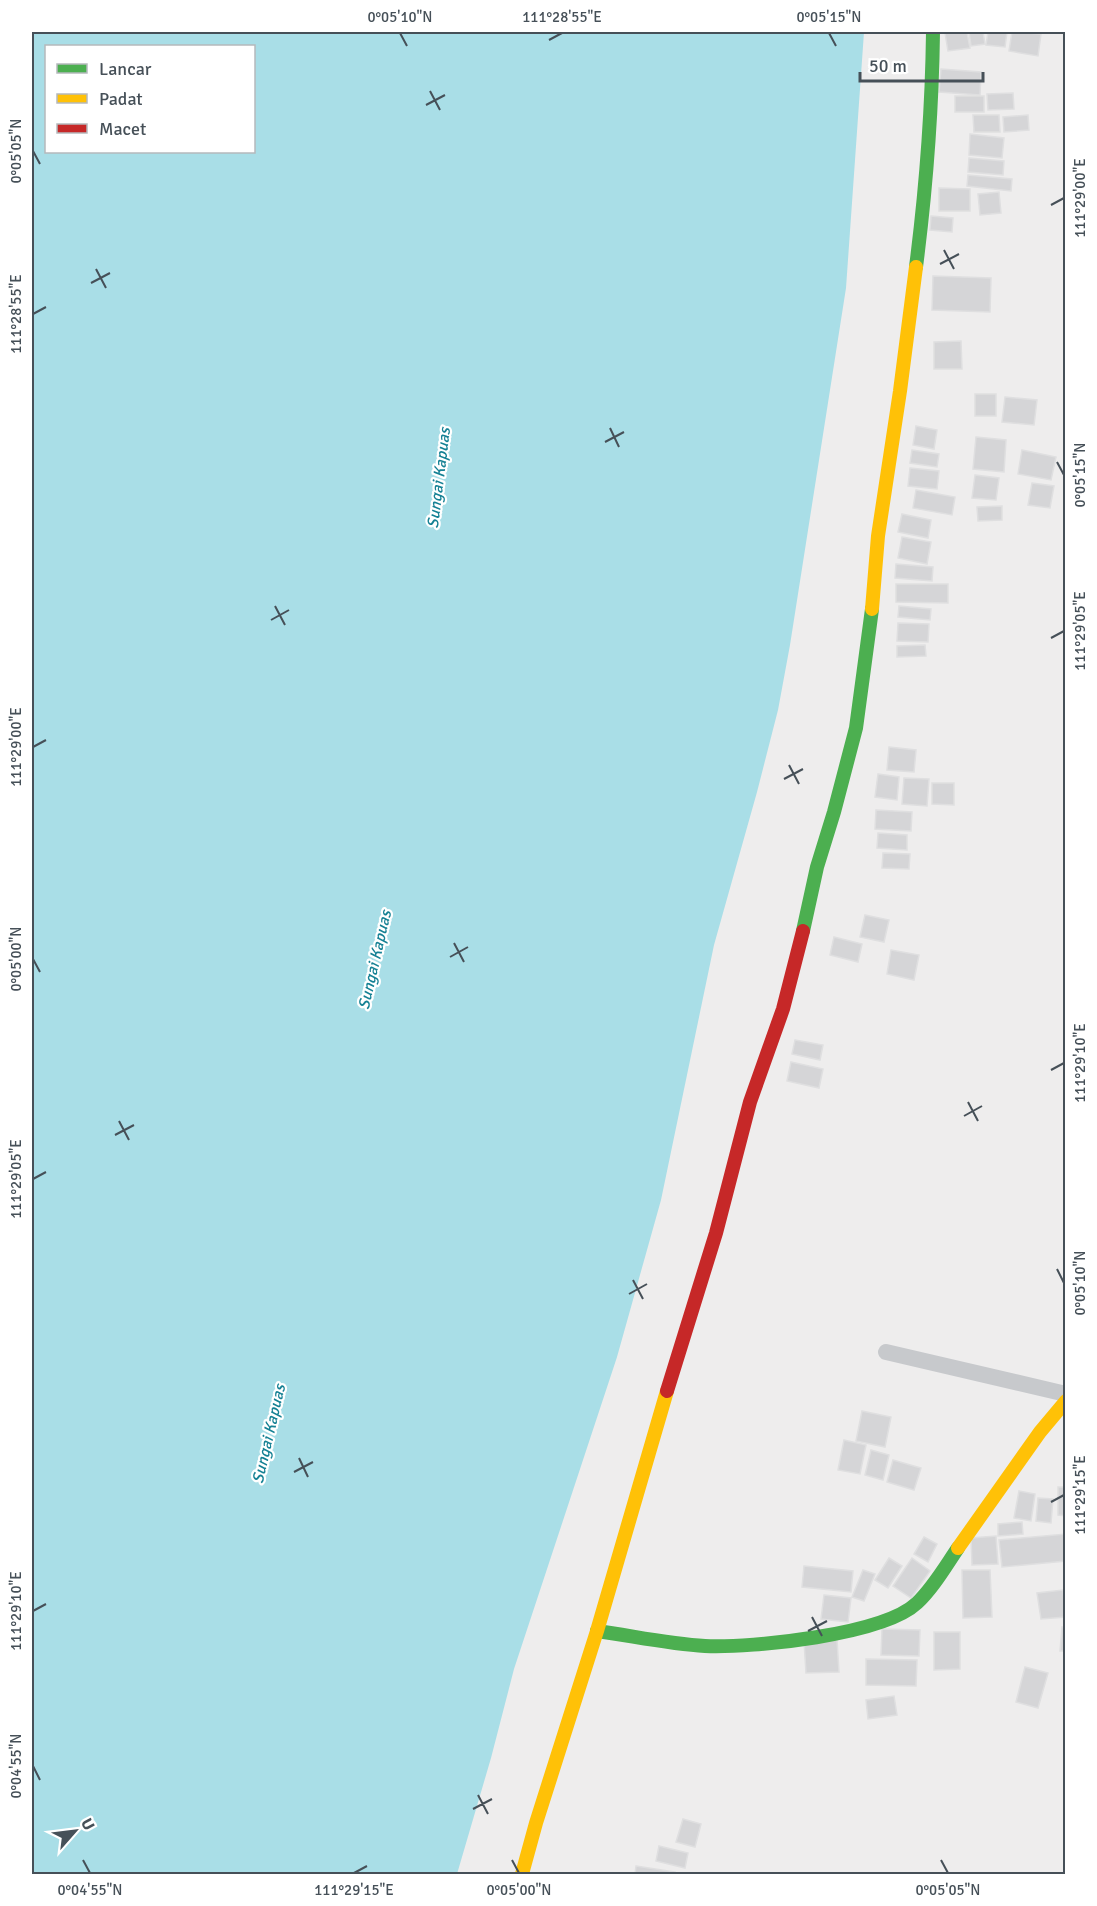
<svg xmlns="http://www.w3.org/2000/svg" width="1097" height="1906" viewBox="0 0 1097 1906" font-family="Signika,sans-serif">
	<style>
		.water { fill: #a9dee7; fill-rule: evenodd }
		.building { fill: #d5d5d7; stroke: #dfdfe0; stroke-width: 1.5 }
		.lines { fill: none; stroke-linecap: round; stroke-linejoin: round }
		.street { stroke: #c7c9cc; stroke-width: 16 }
		.fast { stroke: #4caf50; stroke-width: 14 }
		.slow { stroke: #ffc107; stroke-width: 14 }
		.jam { stroke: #c62828; stroke-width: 14 }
		.ticks { fill: none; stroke: #465058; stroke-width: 2 }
		.labels { text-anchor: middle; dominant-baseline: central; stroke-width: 4.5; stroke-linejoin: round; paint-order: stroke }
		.water-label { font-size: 16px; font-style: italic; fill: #158194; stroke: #fff }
		.neatline { fill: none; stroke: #465058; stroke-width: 2 }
		.ticks-label { font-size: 15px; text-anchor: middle; fill: #465058 }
	</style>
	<rect width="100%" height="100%" fill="#eeeded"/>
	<path class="water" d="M 32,32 L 864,32 L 846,288 L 790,645 L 778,710 L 757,792 L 714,945 L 661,1200 L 617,1357 L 514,1669 L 491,1758 L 457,1874 L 32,1874 ZM 46,46 L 254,46 L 254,152 L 46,152 Z"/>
	<g class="building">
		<path d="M 954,32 L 967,32 L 970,48 L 948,51 L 945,33 Z"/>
		<path d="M 969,32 L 983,32 L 985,44 L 971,46 Z"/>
		<path d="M 988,32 L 1007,32 L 1005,47 L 986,45 Z"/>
		<path d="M 1012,32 L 1041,34 L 1038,56 L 1009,51 Z"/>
		<path d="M 941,69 L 981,72 L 980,95 L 939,92 Z"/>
		<path d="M 1013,93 L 1014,109 L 988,110 L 987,94 Z"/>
		<rect x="955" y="96" width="29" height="16"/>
		<path d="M 973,115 L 999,115 L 1000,132 L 974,132 Z"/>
		<path d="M 1028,115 L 1029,130 L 1004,132 L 1003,117 Z"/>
		<path d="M 970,134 L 1004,138 L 1002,158 L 969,155 Z"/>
		<path d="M 969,158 L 1004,161 L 1003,175 L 968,172 Z"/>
		<path d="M 968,175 L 1012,179 L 1011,191 L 967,186 Z"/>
		<path d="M 939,188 L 970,189 L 970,211 L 939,211 Z"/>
		<path d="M 999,192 L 1001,213 L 980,215 L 978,194 Z"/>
		<path d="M 931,216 L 953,218 L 952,232 L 930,230 Z"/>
		<path d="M 933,276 L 991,278 L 990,312 L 932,310 Z"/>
		<path d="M 961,341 L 962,369 L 934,369 L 934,342 Z"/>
		<rect x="975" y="394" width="21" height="22"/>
		<path d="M 1005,397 L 1037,400 L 1034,425 L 1002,422 Z"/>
		<path d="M 916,426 L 937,430 L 934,449 L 913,445 Z"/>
		<path d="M 976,437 L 1006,440 L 1004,472 L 973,469 Z"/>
		<path d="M 912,450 L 939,454 L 937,467 L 910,463 Z"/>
		<path d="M 1022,450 L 1056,457 L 1051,480 L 1018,474 Z"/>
		<path d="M 910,468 L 939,471 L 937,489 L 908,486 Z"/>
		<path d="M 975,475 L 999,478 L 996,500 L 972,498 Z"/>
		<path d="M 1032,483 L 1054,486 L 1050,508 L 1028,505 Z"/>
		<path d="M 916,490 L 955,497 L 952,515 L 913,508 Z"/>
		<path d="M 1002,506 L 1002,520 L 978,521 L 977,507 Z"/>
		<path d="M 902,514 L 931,520 L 928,538 L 898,532 Z"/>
		<path d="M 902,537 L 931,542 L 927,564 L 898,558 Z"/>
		<path d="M 896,564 L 933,567 L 932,581 L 895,578 Z"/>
		<path d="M 896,584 L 948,584 L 948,603 L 896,602 Z"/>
		<path d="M 899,606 L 931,609 L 930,620 L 898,617 Z"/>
		<path d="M 898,623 L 929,624 L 928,642 L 897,641 Z"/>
		<path d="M 925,645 L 926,656 L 897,657 L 897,646 Z"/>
		<path d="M 889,747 L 916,750 L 914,772 L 887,770 Z"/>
		<path d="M 878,774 L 899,777 L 897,800 L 875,797 Z"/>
		<path d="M 904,778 L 929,779 L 927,806 L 902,804 Z"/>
		<path d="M 932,783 L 954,783 L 954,805 L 932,804 Z"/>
		<path d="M 876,810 L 912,812 L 911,831 L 875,829 Z"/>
		<path d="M 878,833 L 907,835 L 907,850 L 877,848 Z"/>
		<path d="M 883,853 L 910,854 L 909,869 L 882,868 Z"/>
		<path d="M 865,915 L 889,920 L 884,942 L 860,937 Z"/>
		<path d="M 834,937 L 862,944 L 858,962 L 830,955 Z"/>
		<path d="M 891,950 L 919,955 L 914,980 L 887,974 Z"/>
		<path d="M 795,1040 L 823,1045 L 820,1060 L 792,1054 Z"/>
		<path d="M 791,1062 L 823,1069 L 819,1088 L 787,1081 Z"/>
		<path d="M 862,1411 L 891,1417 L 885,1447 L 856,1441 Z"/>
		<path d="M 844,1440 L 866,1445 L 860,1474 L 838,1470 Z"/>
		<path d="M 871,1450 L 889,1455 L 883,1480 L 865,1475 Z"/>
		<path d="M 893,1460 L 921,1468 L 914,1490 L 887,1482 Z"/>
		<path d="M 1058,1487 L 1066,1487 L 1066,1516 L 1058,1515 Z"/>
		<path d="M 1019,1491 L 1035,1494 L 1031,1521 L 1014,1518 Z"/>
		<path d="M 1038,1498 L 1053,1499 L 1051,1523 L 1036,1521 Z"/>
		<path d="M 1022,1522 L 1023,1534 L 998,1536 L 998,1524 Z"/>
		<path d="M 1066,1534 L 1066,1561 L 1002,1567 L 999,1540 Z"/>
		<path d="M 996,1536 L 998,1564 L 972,1565 L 971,1538 Z"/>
		<path d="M 924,1537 L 937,1544 L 928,1562 L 914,1554 Z"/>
		<path d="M 889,1558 L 902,1566 L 888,1588 L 875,1580 Z"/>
		<path d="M 912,1558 L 930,1571 L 911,1598 L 893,1586 Z"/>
		<path d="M 804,1566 L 853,1571 L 851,1592 L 802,1587 Z"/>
		<path d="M 863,1570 L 875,1574 L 864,1601 L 852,1597 Z"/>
		<path d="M 962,1570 L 990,1570 L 992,1617 L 963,1618 Z"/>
		<path d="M 1063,1590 L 1066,1617 L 1041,1619 L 1037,1593 Z"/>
		<path d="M 824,1595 L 851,1598 L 848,1622 L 821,1619 Z"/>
		<path d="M 1062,1627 L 1066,1628 L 1066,1651 L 1060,1651 Z"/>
		<path d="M 882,1629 L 920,1630 L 919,1656 L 881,1655 Z"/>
		<path d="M 934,1632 L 960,1632 L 960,1669 L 934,1670 Z"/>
		<path d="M 837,1640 L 839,1672 L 806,1673 L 804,1641 Z"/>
		<path d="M 866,1659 L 917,1660 L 916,1686 L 866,1685 Z"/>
		<path d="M 1025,1667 L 1048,1673 L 1038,1708 L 1016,1702 Z"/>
		<path d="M 894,1696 L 897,1715 L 868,1719 L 866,1700 Z"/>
		<path d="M 683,1819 L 701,1824 L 695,1847 L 676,1842 Z"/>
		<path d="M 659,1846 L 688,1853 L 685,1868 L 656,1861 Z"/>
		<path d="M 636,1866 L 675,1872 L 674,1874 L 635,1874 Z"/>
	</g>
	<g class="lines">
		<path class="street" d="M 886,1352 L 1066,1394"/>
		<g class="fast">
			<path d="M 916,267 C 926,189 932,111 933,32"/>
			<path d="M 803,931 L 817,867 L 834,812 L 856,728 L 872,609"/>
			<path d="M 597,1631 C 633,1636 669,1644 705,1646 C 753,1648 883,1635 917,1603 C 933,1588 945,1567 958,1548"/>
		</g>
		<g class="slow">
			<path d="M 872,609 L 878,536 L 900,391 L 916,267"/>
			<path d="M 958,1548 L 1040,1432 L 1066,1401"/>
			<path d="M 522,1874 L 536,1823 L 597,1631 L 667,1391"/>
		</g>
		<path class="jam" d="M 667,1391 L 716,1233 L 750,1102 L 783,1009 L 803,931"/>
	</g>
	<path class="ticks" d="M 400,33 L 407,46M 829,33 L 836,46M 549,40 L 562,33M 430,91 L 440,110M 426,105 L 445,95M 33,151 L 40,164M 1051,205 L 1064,198M 944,250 L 954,269M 940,264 L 959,254M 96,269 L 106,288M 91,283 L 110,273M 33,314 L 46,307M 610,428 L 619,447M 605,442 L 624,432M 1057,462 L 1064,475M 275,606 L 285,625M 271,620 L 289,610M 1051,638 L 1064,631M 33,747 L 46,740M 789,765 L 799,784M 784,779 L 803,769M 454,943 L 464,962M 450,957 L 468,947M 33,959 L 40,972M 1051,1070 L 1064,1063M 968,1102 L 978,1121M 964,1116 L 982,1106M 119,1121 L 129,1140M 115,1135 L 134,1125M 33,1179 L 46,1172M 1057,1269 L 1064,1283M 633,1280 L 643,1299M 629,1294 L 647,1284M 299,1458 L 308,1477M 294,1472 L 313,1462M 1051,1502 L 1064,1495M 33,1611 L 46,1604M 812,1617 L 822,1636M 808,1631 L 827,1621M 33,1766 L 40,1780M 478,1795 L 488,1814M 473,1809 L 492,1799M 83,1860 L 90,1873M 512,1860 L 519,1873M 941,1860 L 948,1873M 354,1873 L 367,1866"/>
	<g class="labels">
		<g class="water-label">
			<text transform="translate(439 478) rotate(-83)">Sungai Kapuas</text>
			<text transform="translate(375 960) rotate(-77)">Sungai Kapuas</text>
			<text transform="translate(269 1434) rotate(-77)">Sungai Kapuas</text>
		</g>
	</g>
	<rect width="1097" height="1906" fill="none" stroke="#ffffff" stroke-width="66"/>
	<rect x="45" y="45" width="210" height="108" fill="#ffffff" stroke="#b5b9bc" stroke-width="1.5"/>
	<rect x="57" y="64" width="30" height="9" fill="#4caf50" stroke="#b5b9bc" stroke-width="1.5"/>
	<text x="99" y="75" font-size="18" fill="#465058">Lancar</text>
	<rect x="57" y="94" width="30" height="9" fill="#ffc107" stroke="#b5b9bc" stroke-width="1.5"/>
	<text x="99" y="105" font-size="18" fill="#465058">Padat</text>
	<rect x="57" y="124" width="30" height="9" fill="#c62828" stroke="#b5b9bc" stroke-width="1.5"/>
	<text x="99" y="135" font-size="18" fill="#465058">Macet</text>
	<g transform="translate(75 1831) rotate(62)" stroke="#ffffff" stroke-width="4.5" paint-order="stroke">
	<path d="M0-4.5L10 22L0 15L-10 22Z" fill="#465058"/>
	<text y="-9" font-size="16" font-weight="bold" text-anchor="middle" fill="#465058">U</text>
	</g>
	<path d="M860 72v9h123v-9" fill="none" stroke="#465058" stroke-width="3"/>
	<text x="869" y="72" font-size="18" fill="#465058" stroke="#ffffff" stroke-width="4.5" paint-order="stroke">50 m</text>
	<rect x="33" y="33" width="1031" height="1840" class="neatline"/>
	<g class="ticks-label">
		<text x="400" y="22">0°05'10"N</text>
		<text x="562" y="22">111°28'55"E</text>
		<text x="829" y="22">0°05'15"N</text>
		<text transform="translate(16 151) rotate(-90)" y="5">0°05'05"N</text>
		<text transform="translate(1080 198) rotate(-90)" y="5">111°29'00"E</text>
		<text transform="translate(16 314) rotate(-90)" y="5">111°28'55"E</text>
		<text transform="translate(1080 475) rotate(-90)" y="5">0°05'15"N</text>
		<text transform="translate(1080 631) rotate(-90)" y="5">111°29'05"E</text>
		<text transform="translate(16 747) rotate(-90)" y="5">111°29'00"E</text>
		<text transform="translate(16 959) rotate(-90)" y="5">0°05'00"N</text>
		<text transform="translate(1080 1063) rotate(-90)" y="5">111°29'10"E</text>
		<text transform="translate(16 1179) rotate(-90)" y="5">111°29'05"E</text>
		<text transform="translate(1080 1283) rotate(-90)" y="5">0°05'10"N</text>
		<text transform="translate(1080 1495) rotate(-90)" y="5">111°29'15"E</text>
		<text transform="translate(16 1611) rotate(-90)" y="5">111°29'10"E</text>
		<text transform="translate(16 1766) rotate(-90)" y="5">0°04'55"N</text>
		<text x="90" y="1895">0°04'55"N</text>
		<text x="354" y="1895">111°29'15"E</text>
		<text x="519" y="1895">0°05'00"N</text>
		<text x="948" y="1895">0°05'05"N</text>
	</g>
</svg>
